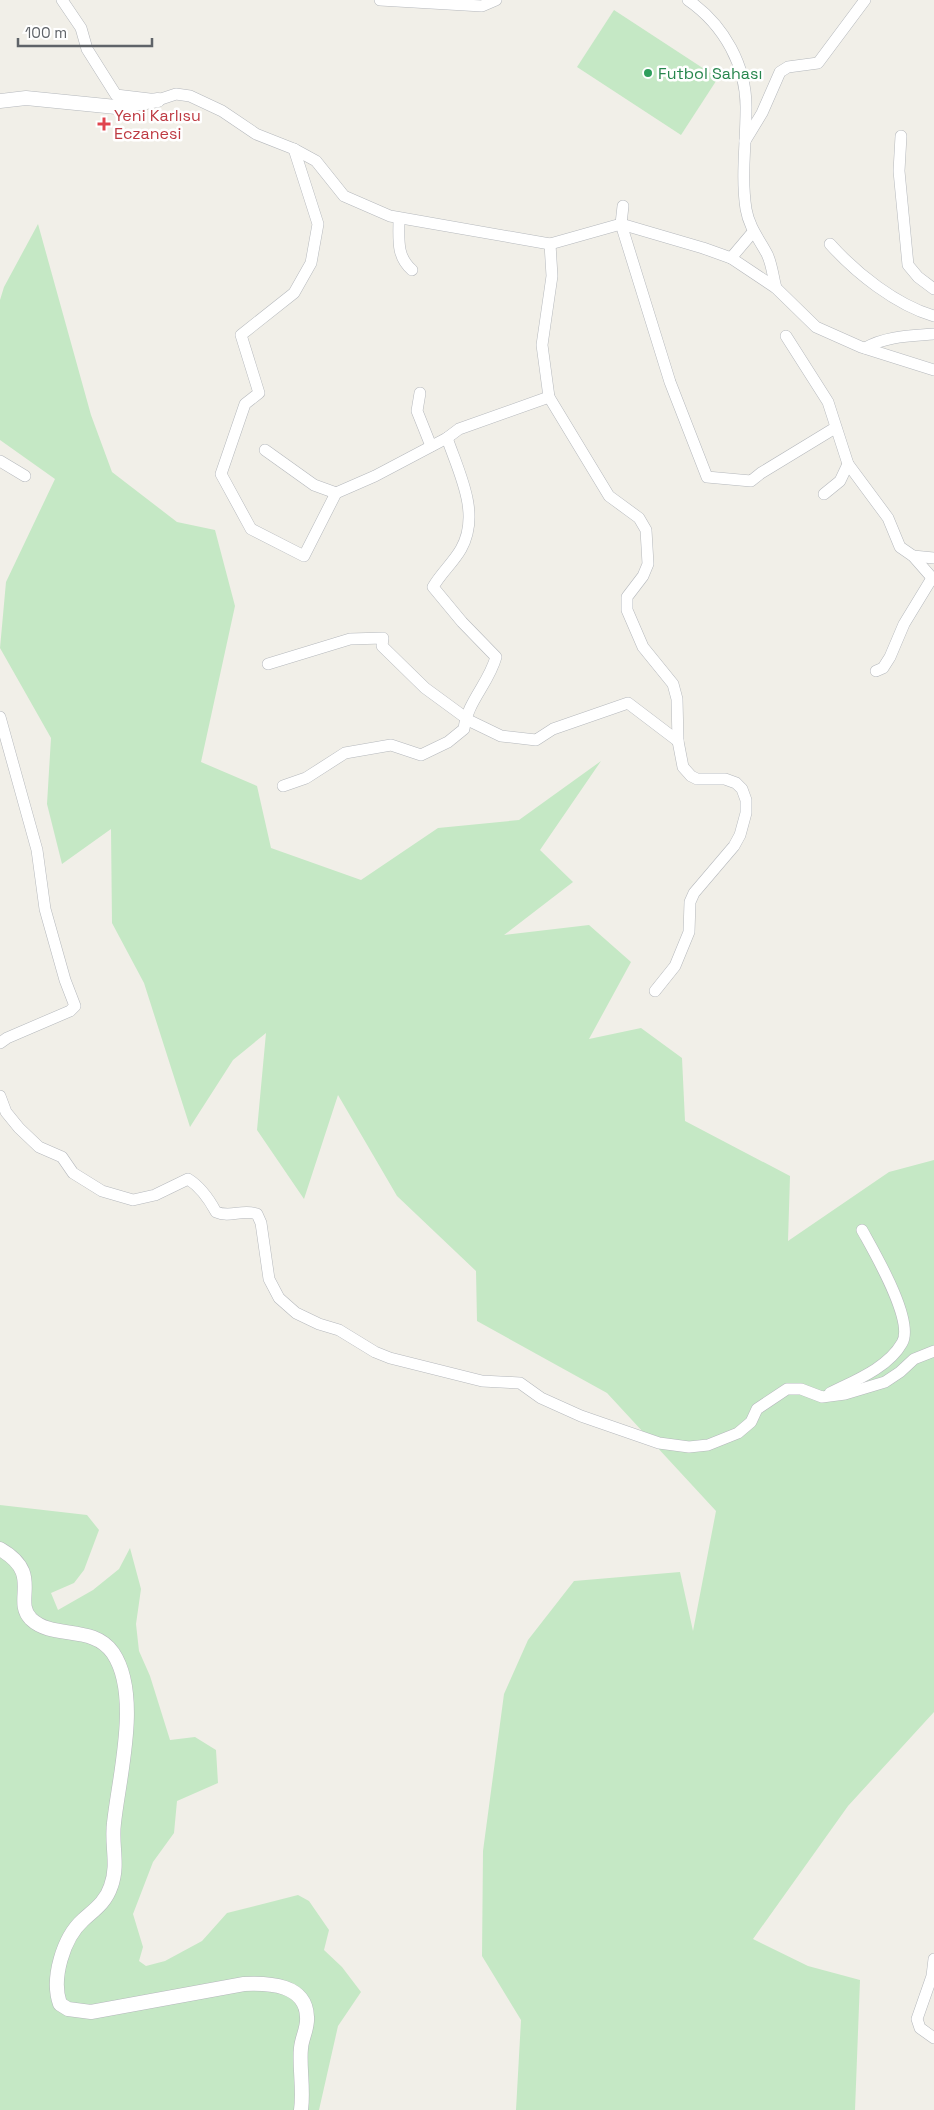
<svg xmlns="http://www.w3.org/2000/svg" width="934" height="2110" viewBox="0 0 934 2110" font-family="'Space Grotesk',sans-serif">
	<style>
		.green { fill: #c5e8c5 }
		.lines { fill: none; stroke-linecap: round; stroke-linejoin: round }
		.minor-casing { stroke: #b5b8bc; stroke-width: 12 }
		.tertiary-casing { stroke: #b5b8bc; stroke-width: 15 }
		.minor { stroke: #fff; stroke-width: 11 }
		.tertiary { stroke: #fff; stroke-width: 14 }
		.leisure-dot { fill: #2e9e5b; stroke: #fff; stroke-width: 2 }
		.health-dot { fill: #e0444e; stroke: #fff; stroke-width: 2 }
		.labels { text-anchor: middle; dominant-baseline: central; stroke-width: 5; stroke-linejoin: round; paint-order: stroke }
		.leisure-label { font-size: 16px; fill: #27864d; stroke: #fff; text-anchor: start }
		.health-label { font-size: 16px; fill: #be3a42; stroke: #fff; text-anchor: start }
	</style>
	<rect width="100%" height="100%" fill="#f1efe8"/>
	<g class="green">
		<path d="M 614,10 L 718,78 L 681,135 L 577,67 Z"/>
		<path d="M 38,224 L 91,415 L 112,472 L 177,522 L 215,530 L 235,606 L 201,762 L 257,786 L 271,848 L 361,880 L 438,828 L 519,820 L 601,761 L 540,850 L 573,882 L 504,935 L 589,925 L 631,962 L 589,1039 L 641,1028 L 682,1058 L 685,1121 L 790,1176 L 788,1241 L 889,1172 L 934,1160 L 934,1712 L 848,1806 L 753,1939 L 808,1966 L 860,1980 L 855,2110 L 516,2110 L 521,2020 L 482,1956 L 483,1851 L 504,1694 L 528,1640 L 574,1581 L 680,1572 L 693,1631 L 716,1511 L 607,1393 L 477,1321 L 476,1271 L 397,1196 L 338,1095 L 304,1199 L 257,1130 L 266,1033 L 233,1060 L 190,1127 L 144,983 L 112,923 L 111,829 L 62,864 L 47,804 L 51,738 L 0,648 L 6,582 L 55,479 L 0,440 L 0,300 L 4,287 Z"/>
		<path d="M 0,1505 L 87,1515 L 99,1530 L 84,1570 L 74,1583 L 51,1593 L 58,1610 L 93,1590 L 119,1569 L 130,1548 L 141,1589 L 136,1624 L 139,1651 L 150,1676 L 170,1740 L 195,1737 L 216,1750 L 218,1783 L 177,1801 L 174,1833 L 153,1862 L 133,1914 L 143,1947 L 139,1961 L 146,1966 L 165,1961 L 202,1941 L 227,1913 L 298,1895 L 309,1901 L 329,1930 L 324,1950 L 342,1967 L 361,1992 L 338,2026 L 319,2110 L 0,2110 Z"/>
	</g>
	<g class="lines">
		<g class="minor-casing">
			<g id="minor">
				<path d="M 62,0 L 81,28 L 87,49 L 116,95 L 158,100 L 176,94 L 190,96 L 222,111 L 256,134 L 294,149 L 316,161 L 344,196 L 390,216 L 550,244 L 621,224 L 703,248 L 731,258 L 776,288 L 816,327 L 861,347 L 934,370"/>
				<path d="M 380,0 L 482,6 L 496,0"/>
				<path d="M 688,0 C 724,25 747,66 746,110 C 746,144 741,176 746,209 C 749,227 759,239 767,254 C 772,264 773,277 776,288"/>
				<path d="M 901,136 L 899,171 L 908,265 L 918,277 L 934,289"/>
				<path d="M 745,141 L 762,113 L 780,72 L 788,67 L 818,63 L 865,0"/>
				<path d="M 294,149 L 318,224 L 311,263 L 294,293 L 241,335 L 259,393 L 245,404 L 221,474 L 251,529 L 304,556 L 336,493 L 375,476 L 447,438 L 459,429 L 549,397"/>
				<path d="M 623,206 L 621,224 L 670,382 L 707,477 L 751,481 L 761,473 L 835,428"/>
				<path d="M 399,218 C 399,239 396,256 412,270"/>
				<path d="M 550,244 L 552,276 L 542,345 L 549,397 L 609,496 L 639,518 L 646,530 L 648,564 L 643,576 L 627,597 L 627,610 L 643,647 L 673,684 L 677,699 L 678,741 L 683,767 L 691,776 L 697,779 L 725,779 L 736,783 L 742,789 L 746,800 L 746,813 L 740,835 L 734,846 L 694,893 L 690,902 L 689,932 L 675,966 L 655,991"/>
				<path d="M 830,244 C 856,273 896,305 934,316"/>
				<path d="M 731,258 L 753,232"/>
				<path d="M 786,336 L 828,402 L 848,464 L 888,518 L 900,547 L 913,556 L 934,580"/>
				<path d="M 865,348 C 886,336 910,336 934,334"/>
				<path d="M 420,393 L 417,411 L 431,446"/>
				<path d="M 265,450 L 314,485 L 336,493"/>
				<path d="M 0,461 L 25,476"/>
				<path d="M 824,494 L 840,481 L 848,464"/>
				<path d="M 913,556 L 934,558"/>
				<path d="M 268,664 L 350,639 L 383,638 L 382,646 L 425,688 L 470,721 L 501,736 L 536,740 L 553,729 L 628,703 L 678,741"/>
				<path d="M 876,671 L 883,668 L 890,657 L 904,624 L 932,578"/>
				<path d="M 0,717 L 37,850 L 45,909 L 65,980 L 75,1006 L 70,1011 L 7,1038 L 0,1043"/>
				<path d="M 283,786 L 306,778 L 345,753 L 391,745 L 421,755 L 448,742 L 464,729 C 467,702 489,683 496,657 L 462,622 L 433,587 C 441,573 453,563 461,549 C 481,514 459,473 447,438"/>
				<path d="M 0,1096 L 6,1112 L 19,1128 L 39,1147 L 62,1157 L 73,1173 L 102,1191 L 133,1200 L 155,1195 L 188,1179 C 201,1187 209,1199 216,1212 C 230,1218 242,1209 257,1214 L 261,1223 L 269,1279 L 279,1298 L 296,1313 L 319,1324 L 339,1330 L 375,1352 L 390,1358 L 482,1381 L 520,1383 L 541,1398 L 581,1416 L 659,1443 L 689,1447 L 708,1445 L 738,1433 L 751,1422 L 757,1409 L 787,1389 L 801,1389 L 822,1397 L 845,1394 L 885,1382 L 900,1372 L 914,1359 L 934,1351"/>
				<path d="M 830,1393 C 854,1381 888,1368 902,1343 C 915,1321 874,1252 862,1230"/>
				<path d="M 934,1959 L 932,1976 L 917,2019 L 920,2028 L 934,2038"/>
			</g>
		</g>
		<g class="tertiary-casing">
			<g id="tertiary">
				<path d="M 0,101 L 26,98 L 116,107 L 158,100"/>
				<path d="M 0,1549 C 44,1574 12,1600 31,1619 C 53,1640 93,1624 113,1653 C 141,1695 119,1776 114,1823 C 111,1845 119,1864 111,1886 C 106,1902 94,1910 83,1920 C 63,1938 51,1979 60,2004 L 68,2009 L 91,2012 L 244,1984 C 269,1983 306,1984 307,2017 C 308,2028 302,2037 301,2048 C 299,2066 304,2089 301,2110"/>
			</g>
		</g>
		<use href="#minor" class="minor"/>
		<use href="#tertiary" class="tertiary"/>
	</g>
	<circle class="leisure-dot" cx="648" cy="73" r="5"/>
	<path class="health-dot" d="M101.5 116.5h5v5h5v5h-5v5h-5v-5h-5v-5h5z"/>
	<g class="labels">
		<g class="leisure-label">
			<text x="658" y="73">Futbol Sahası</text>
		</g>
		<g class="health-label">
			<text x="114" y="115">Yeni Karlısu<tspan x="114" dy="18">Eczanesi</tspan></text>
		</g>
	</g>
	<path d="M18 38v8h134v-8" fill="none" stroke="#5f6368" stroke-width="2.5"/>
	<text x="25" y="38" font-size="15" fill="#5f6368" stroke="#ffffff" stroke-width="4" paint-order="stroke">100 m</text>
</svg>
